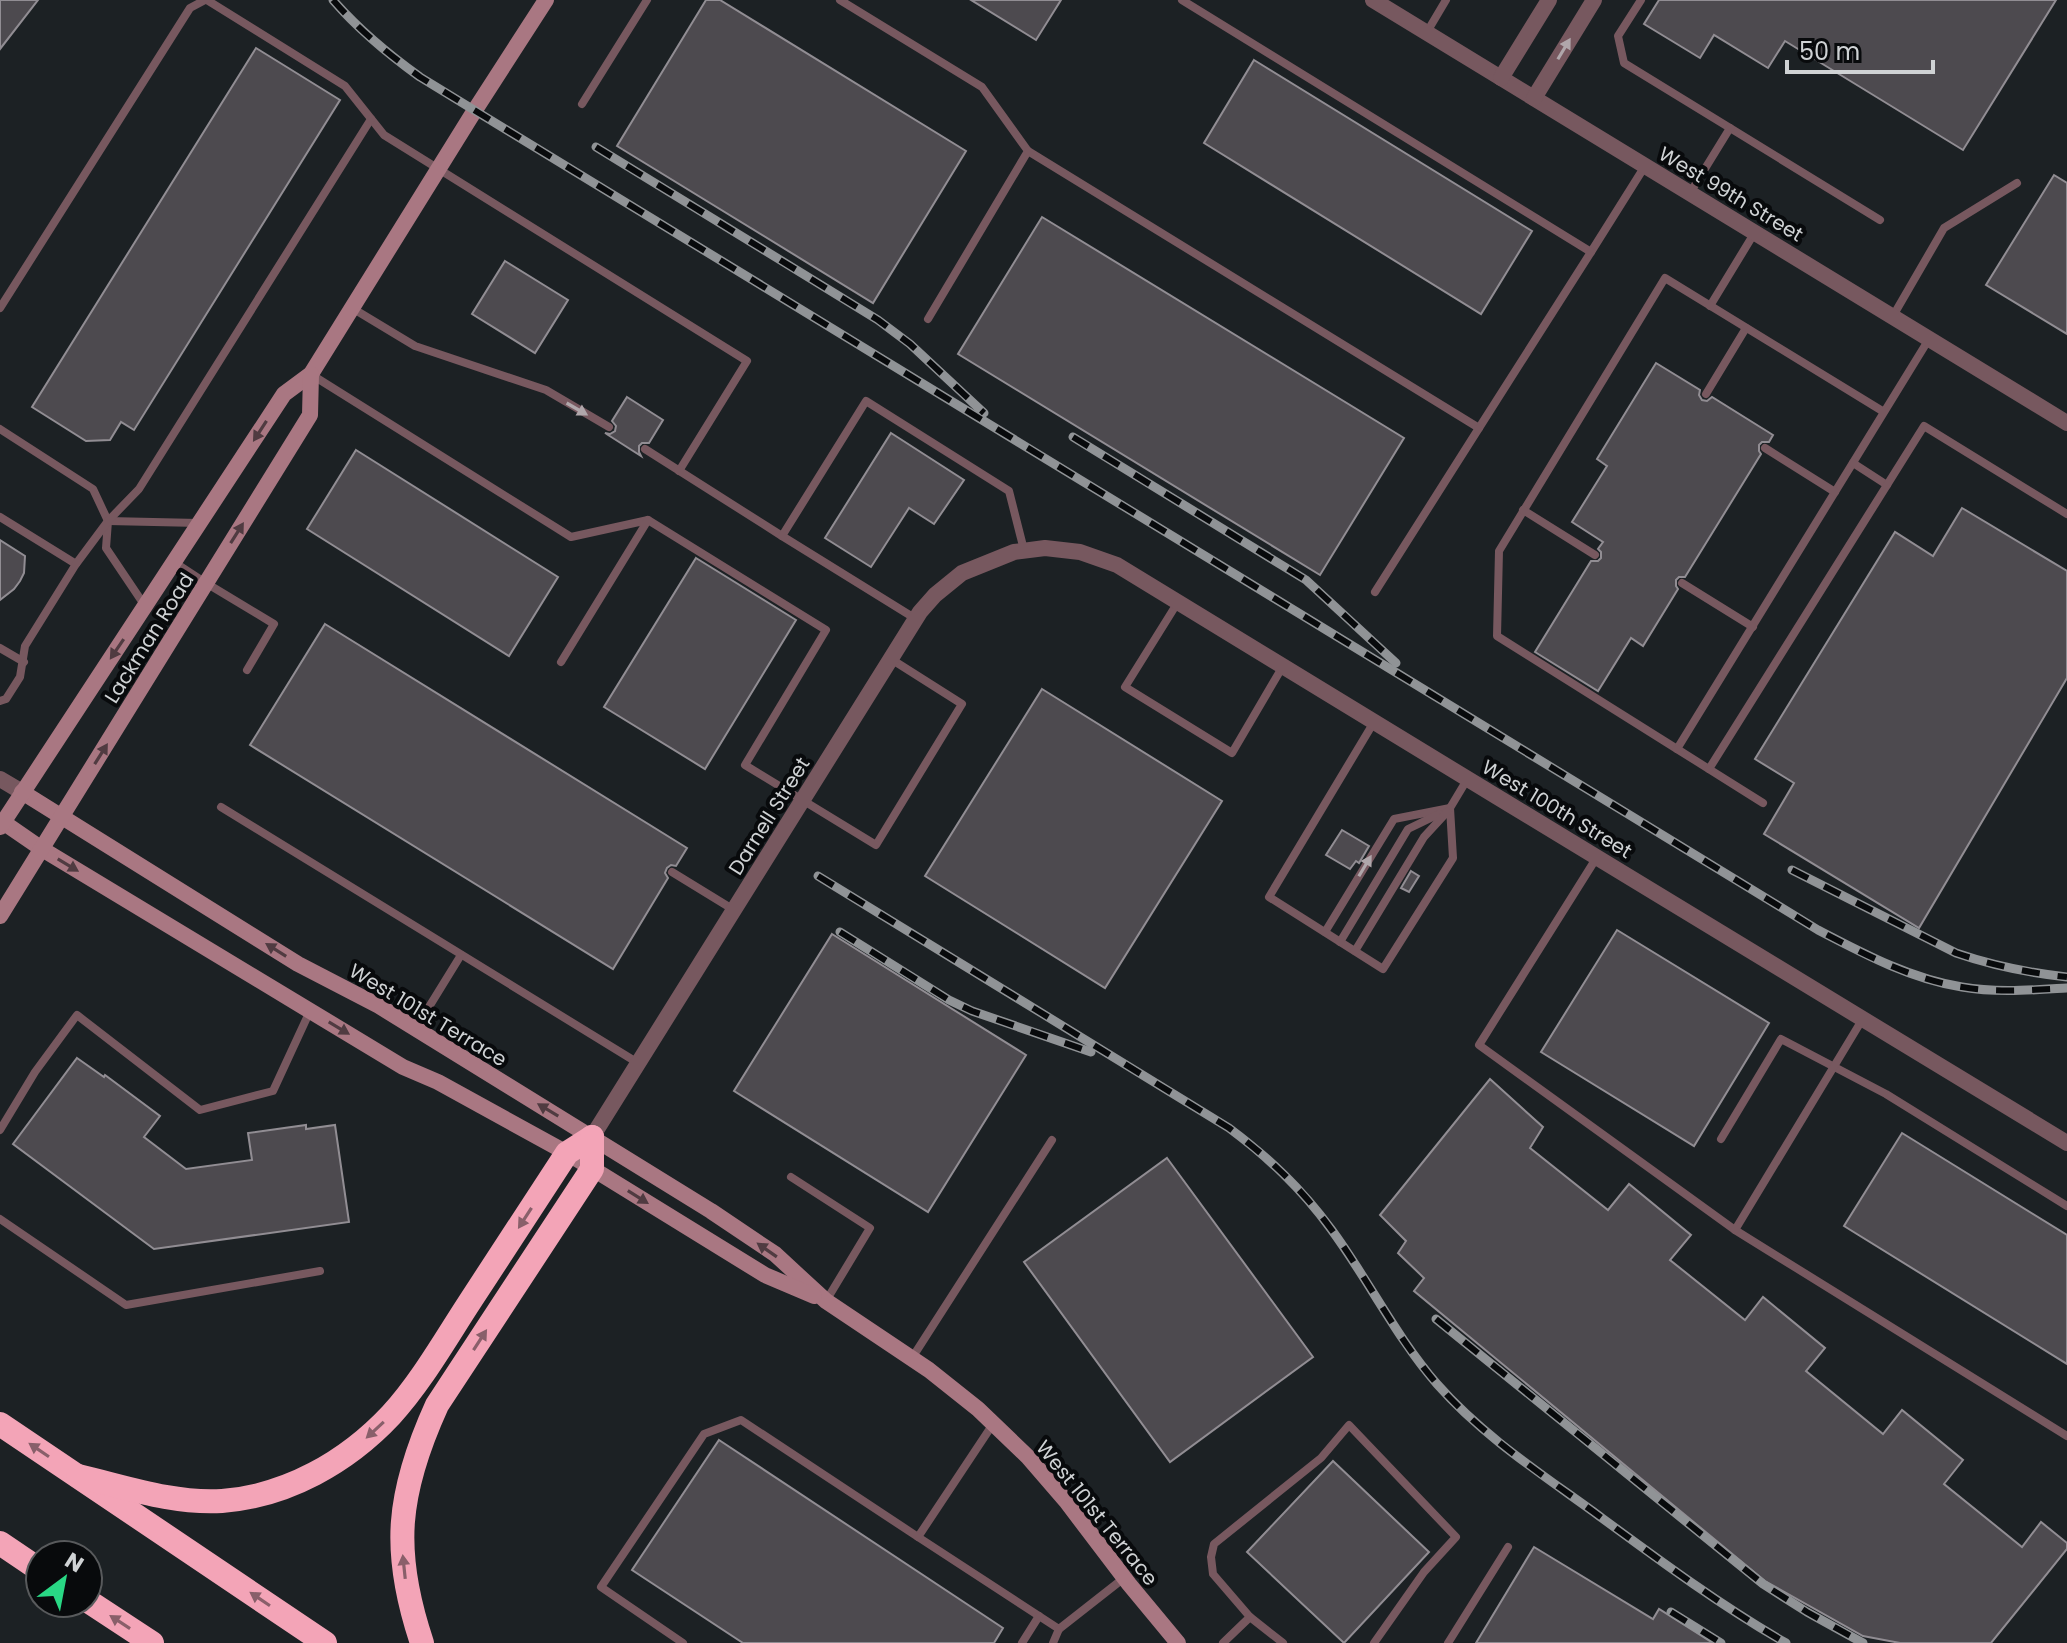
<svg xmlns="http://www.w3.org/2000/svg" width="2067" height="1643" viewBox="0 0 2067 1643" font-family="Poppins,sans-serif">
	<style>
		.building { fill: #4d4a4f; stroke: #918d93; stroke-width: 2 }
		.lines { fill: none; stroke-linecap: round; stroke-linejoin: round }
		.service { stroke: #77585f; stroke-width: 8 }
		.minor { stroke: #77585f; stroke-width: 16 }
		.tertiary { stroke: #77585f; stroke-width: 16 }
		.secondary { stroke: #a97782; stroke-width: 16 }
		.motorway { stroke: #f3a4b7; stroke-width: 24 }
		.rail-casing { stroke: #909396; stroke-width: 9 }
		.rail { stroke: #080a0c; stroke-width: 6; stroke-dasharray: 18; stroke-linecap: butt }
		.oneway { fill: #b0a7ab }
		.oneway2 { fill: #503b41 }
		.oneway3 { fill: #895f6a }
		.labels { text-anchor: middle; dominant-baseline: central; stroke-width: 8; stroke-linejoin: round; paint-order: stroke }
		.street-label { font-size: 20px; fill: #cfd2d4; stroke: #080a0c }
	</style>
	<rect width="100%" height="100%" fill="#1c2124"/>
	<g class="building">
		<path d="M 0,0 L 38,0 L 0,49 Z"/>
		<path d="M 706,0 L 720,0 L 966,151 L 873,303 L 617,146 Z"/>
		<path d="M 971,0 L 1061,0 L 1036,40 Z"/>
		<path d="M 1659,0 L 2056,0 L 1963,150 L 1785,41 L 1768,68 L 1714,35 L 1700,58 L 1644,24 Z"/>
		<path d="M 256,48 L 340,100 L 134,430 L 121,422 L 110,440 L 86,441 L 32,407 Z"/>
		<path d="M 1254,60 L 1532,231 L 1481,314 L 1204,143 Z"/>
		<path d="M 2054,175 L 2067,183 L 2067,334 L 1986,285 Z"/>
		<path d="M 1042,217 L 1404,438 L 1320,575 L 958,354 Z"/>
		<path d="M 505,261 L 568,300 L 535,353 L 472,314 Z"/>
		<path d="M 1656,363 L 1700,390 L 1699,395 L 1702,400 L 1707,401 L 1712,397 L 1773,435 L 1769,442 L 1762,442 L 1759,445 L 1759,451 L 1761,454 L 1685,577 L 1679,577 L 1676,580 L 1676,586 L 1678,589 L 1643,646 L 1631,638 L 1598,691 L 1535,652 L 1591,561 L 1598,561 L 1601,558 L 1601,552 L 1598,549 L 1603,542 L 1572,522 L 1607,466 L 1597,459 Z"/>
		<path d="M 627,397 L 663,420 L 649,443 L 642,443 L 639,446 L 639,452 L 641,456 L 605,433 L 610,434 L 615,431 L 616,426 L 612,421 Z"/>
		<path d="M 891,433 L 964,480 L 934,524 L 909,508 L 871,567 L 825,538 Z"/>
		<path d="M 356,450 L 558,577 L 509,656 L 307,529 Z"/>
		<path d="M 1962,508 L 2067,571 L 2067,678 L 1919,928 L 1764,834 L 1794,783 L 1755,759 L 1895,532 L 1933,556 Z"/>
		<path d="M 0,540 L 25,556 L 24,573 L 20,581 L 14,589 L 0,600 Z"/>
		<path d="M 696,558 L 796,620 L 705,769 L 604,707 Z"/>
		<path d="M 325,624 L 687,848 L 676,866 L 671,865 L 667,868 L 665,873 L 668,878 L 613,969 L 250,745 Z"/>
		<path d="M 1042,689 L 1222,801 L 1105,988 L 925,876 Z"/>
		<path d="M 1342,830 L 1369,846 L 1359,863 L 1356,861 L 1350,869 L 1326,855 Z"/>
		<path d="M 1411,871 L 1419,876 L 1409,892 L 1401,888 Z"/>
		<path d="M 1617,930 L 1769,1023 L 1694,1146 L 1541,1052 Z"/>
		<path d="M 832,934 L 1026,1055 L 928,1212 L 734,1091 Z"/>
		<path d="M 77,1058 L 104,1077 L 105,1075 L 160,1116 L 144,1137 L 186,1169 L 252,1160 L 248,1133 L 306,1125 L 306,1129 L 335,1125 L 349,1222 L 154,1249 L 13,1144 Z"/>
		<path d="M 1490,1079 L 1543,1127 L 1530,1148 L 1608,1210 L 1629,1184 L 1691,1235 L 1670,1260 L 1745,1320 L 1763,1297 L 1825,1348 L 1806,1371 L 1883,1434 L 1902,1410 L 1963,1460 L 1944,1484 L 2022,1547 L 2041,1522 L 2067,1543 L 2067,1549 L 1991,1643 L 1900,1643 L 1863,1636 L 1765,1581 L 1414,1291 L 1424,1278 L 1398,1253 L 1406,1241 L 1380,1215 Z"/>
		<path d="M 1902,1133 L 2067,1235 L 2067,1364 L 1844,1226 Z"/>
		<path d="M 1167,1158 L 1313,1357 L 1170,1462 L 1024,1262 Z"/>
		<path d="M 719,1440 L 1003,1628 L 994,1643 L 743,1643 L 632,1570 Z"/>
		<path d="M 1333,1461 L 1429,1552 L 1344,1643 L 1247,1552 Z"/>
		<path d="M 1534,1547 L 1653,1619 L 1659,1609 L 1713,1643 L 1476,1643 Z"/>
	</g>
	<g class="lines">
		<g class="service">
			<path d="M 207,0 L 345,86 L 384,135 L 747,361 L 679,471"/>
			<path d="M 840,0 L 982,87 L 1028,151 L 928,319"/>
			<path d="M 1182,0 L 1591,252 L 1645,166"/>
			<path d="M 1641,0 L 1618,36 L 1624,63 L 1880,220"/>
			<path d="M 1427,32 L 1446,0"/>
			<path d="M 582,104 L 647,0"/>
			<path d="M 1028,151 L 1479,428 L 1591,252"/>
			<path d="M 1690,193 L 1730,128"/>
			<path d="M 1710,306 L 1755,232"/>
			<path d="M 0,308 L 190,8 L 205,0"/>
			<path d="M 352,308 L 415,346 L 546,390 L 609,427"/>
			<path d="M 1893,316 L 1944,228 L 2017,183"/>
			<path d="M 312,375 L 571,537 L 648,520 L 826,630 L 745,765 L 876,845 L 962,704 L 891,659"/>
			<path d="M 1706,394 L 1746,328"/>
			<path d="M 1884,412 L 1665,278 L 1499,551 L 1497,636 L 1677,749 L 1929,339"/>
			<path d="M 0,429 L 93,489 L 108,521 L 106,548 L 145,606"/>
			<path d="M 1765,448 L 1835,492"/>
			<path d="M 645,449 L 782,536"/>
			<path d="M 1853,463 L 1887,485"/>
			<path d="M 1523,510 L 1595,555"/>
			<path d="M 0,517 L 76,564"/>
			<path d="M 108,521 L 199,523"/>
			<path d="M 174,562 L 206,583 L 274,624 L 247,670"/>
			<path d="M 1682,583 L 1753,627"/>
			<path d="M 1375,592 L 1479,428"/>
			<path d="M 1178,602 L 1125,687 L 1232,753 L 1283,666"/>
			<path d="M 916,619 L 782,536 L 866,401 L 1009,491 L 1024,550"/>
			<path d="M 0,648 L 24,662"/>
			<path d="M 561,662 L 648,520"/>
			<path d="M 0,701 L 6,699 L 20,677 L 25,646 L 76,564 L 108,521 L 139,489 L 371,119"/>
			<path d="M 1374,722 L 1269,897 L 1383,969 L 1453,858 L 1450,808 L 1468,778"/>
			<path d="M 1677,749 L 1763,803"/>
			<path d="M 1709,769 L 1924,426 L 2067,514"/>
			<path d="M 221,807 L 638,1063"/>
			<path d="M 1597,857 L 1479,1045 L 1735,1230 L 2067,1436"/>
			<path d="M 672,872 L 734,910"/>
			<path d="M 1325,932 L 1394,819 L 1450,808"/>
			<path d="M 1340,942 L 1408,829 L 1439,814"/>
			<path d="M 1355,951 L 1424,837 L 1447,812"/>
			<path d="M 416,1028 L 461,955"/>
			<path d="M 0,1130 L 35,1072 L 77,1015 L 200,1110 L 273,1091 L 310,1011"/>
			<path d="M 1721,1139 L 1781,1039 L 1886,1094 L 2067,1206"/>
			<path d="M 791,1177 L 870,1228 L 826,1301"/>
			<path d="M 0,1219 L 126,1305 L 320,1271"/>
			<path d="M 1735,1230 L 1862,1020"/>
			<path d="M 912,1358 L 1052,1140"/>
			<path d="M 993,1424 L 918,1537 L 1059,1629 L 1124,1578"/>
			<path d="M 683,1643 L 601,1587 L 704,1434 L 741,1420 L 918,1537"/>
			<path d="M 1022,1643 L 1039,1616"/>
			<path d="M 1053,1643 L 1059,1629"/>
			<path d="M 1223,1643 L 1250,1617"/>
			<path d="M 1283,1643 L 1250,1617 L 1213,1574 L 1211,1557 L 1214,1544 L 1321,1458 L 1349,1425 L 1456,1537 L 1424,1572 L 1374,1643"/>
			<path d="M 1448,1643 L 1508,1547"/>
		</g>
		<g class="minor">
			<path d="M 0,779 L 22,792"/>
			<path d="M 592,1137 L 920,612 L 935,595 L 962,573 L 1014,552 L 1045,548 L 1080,552 L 1117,565 C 1434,757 1749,953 2067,1143"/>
		</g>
		<g class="tertiary">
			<path d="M 1373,0 L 2067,423"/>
			<path d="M 1501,78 L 1549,0"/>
			<path d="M 1534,98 L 1594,0"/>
		</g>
		<g class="secondary">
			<path d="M 22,792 L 298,964 L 379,1006 L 711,1211 L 775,1254 L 826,1301 L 929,1370 L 978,1409 L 1028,1457 L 1066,1501 L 1129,1584 L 1178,1643"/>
			<path d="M 3,822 L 42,849 L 403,1067 L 438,1082 L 567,1153 L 765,1275 L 814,1296"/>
			<path d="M 0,827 L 284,394 L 311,374 L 475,110 L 546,0"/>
			<path d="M 0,916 L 310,415 L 311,374"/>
		</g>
		<g class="motorway">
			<path d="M 0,1424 L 325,1643"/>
			<path d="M 78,1476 C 125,1487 173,1504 222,1501 C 287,1496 347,1462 391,1415 C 422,1381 446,1338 471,1300 C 503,1251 535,1202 567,1153 L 592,1137"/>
			<path d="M 0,1543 L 40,1570"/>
			<path d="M 88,1601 L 152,1643"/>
			<path d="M 422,1643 C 391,1551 397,1493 437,1405 L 592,1169 L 592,1137"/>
		</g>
		<g class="rail-casing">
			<g id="rail">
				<path d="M 333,0 C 359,30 388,54 420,77 L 1818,930 C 1864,954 1911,979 1962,987 C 1996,993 2032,990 2067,988"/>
				<path d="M 596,147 L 878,320 L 910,344 L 984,413"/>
				<path d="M 1073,437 L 1306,580 L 1396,663"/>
				<path d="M 1792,870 L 1956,953 C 1991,965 2030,973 2067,977"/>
				<path d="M 818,876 L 1229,1128 C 1269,1158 1301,1188 1331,1229 C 1368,1279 1396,1337 1437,1384 C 1481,1434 1537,1471 1591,1510 C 1655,1557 1718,1604 1786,1643"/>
				<path d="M 840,932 L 949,1000 L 972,1011 L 1091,1052"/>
				<path d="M 1436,1319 L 1763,1584 L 1807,1612 L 1863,1643"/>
				<path d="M 1671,1612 L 1721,1643"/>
			</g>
		</g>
		<use href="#rail" class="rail"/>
	</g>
	<defs><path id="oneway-solid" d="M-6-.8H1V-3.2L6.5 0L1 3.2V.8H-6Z" transform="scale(2)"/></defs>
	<g class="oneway">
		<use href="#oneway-solid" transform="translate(1564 49) rotate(-59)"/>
		<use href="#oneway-solid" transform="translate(577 409) rotate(30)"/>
		<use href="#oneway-solid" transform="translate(1365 866) rotate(-59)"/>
	</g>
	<g class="oneway2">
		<use href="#oneway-solid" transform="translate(260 431) rotate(123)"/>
		<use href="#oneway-solid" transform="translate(237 533) rotate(-58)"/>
		<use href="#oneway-solid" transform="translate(117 649) rotate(124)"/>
		<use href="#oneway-solid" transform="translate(101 754) rotate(-58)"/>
		<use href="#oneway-solid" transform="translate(68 865) rotate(31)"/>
		<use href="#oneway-solid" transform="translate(276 950) rotate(-148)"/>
		<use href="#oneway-solid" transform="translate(339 1028) rotate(31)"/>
		<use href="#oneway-solid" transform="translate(548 1110) rotate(-149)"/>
		<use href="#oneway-solid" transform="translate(638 1197) rotate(32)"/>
		<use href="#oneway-solid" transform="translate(767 1250) rotate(-145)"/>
	</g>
	<g class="oneway3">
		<use href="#oneway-solid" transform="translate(525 1218) rotate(123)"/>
		<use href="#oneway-solid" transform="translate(480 1340) rotate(-57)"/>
		<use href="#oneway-solid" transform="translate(375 1430) rotate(137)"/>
		<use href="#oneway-solid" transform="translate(39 1450) rotate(-146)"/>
		<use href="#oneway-solid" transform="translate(404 1567) rotate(-96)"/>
		<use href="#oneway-solid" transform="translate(260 1599) rotate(-146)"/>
		<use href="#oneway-solid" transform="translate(120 1622) rotate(-147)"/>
	</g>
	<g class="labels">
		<g class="street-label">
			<text transform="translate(1731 194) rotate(31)">West 99th Street</text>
			<text transform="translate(149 638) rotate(-58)">Lackman Road</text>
			<text transform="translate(1557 809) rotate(31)">West 100th Street</text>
			<text transform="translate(769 816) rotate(-58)">Darnell Street</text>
			<text transform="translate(428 1015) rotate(31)">West 101st Terrace</text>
			<text transform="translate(1097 1513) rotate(51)">West 101st Terrace</text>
		</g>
	</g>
	<g transform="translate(64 1579) rotate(32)"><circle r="38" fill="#080a0c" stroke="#585a5c" stroke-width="2"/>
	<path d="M0-6L14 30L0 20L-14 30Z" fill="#29d885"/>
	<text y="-12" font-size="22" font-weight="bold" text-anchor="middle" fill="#cfd2d4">N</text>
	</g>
	<path d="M1787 60v12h146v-12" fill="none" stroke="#cfd2d4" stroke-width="4"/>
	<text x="1799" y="60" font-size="24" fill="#cfd2d4" stroke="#080a0c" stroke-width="6" paint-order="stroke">50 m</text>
</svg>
